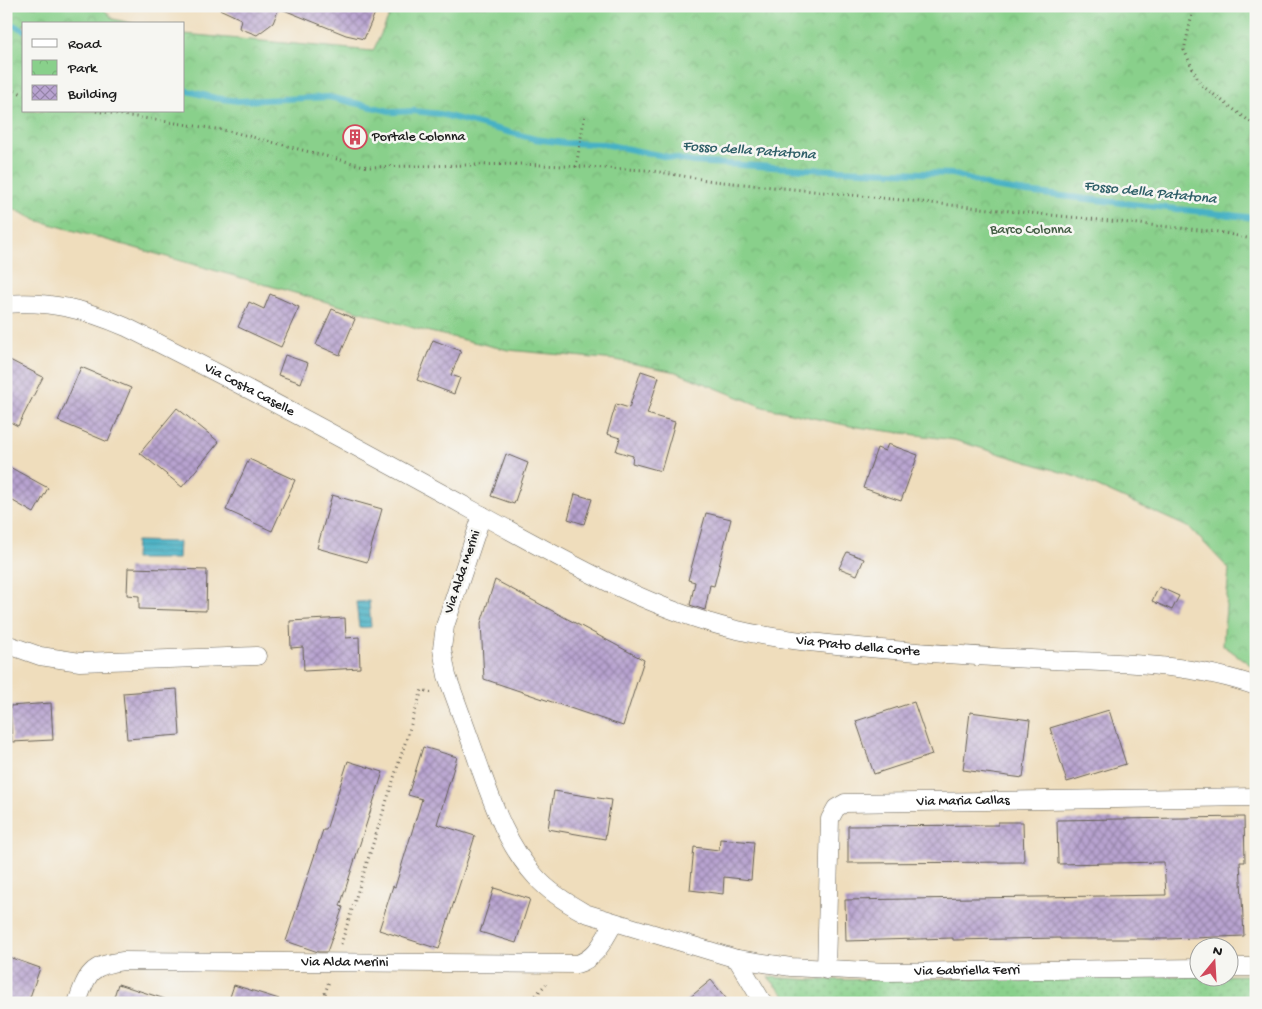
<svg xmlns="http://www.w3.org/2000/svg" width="1262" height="1009" viewBox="0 0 1262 1009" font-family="'Gochi Hand',sans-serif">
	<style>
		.grass { fill: url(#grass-dots); stroke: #527654 }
		.park { fill: url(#park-crowns); stroke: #527654 }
		.water { fill: url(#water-rules); stroke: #326670 }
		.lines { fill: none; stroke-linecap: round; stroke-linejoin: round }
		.stream { stroke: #47b1c5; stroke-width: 6 }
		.building { fill: url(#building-cross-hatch) }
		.minor-casing { stroke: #666054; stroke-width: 19 }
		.path { stroke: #666054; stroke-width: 3; stroke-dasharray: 1 4; stroke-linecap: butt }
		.minor { stroke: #fff; stroke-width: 18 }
		.labels { text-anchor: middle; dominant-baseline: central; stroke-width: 5; stroke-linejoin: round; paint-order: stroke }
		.poi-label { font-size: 14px; fill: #1c1c1c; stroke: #f6f6f2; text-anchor: start }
		.park-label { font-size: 14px; fill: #425b43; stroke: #f6f6f2 }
		.street-label { font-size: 14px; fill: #1c1c1c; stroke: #f6f6f2 }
		.water-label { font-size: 15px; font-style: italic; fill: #2f5f68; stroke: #f6f6f2 }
	</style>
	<defs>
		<pattern id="grass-dots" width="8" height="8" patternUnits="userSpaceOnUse" patternTransform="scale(1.25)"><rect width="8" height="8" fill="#89d08b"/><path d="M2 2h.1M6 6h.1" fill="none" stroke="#76b277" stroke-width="1.8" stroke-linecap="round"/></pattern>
		<pattern id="park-crowns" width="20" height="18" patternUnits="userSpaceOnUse" patternTransform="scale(1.25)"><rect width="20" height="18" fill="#89d08b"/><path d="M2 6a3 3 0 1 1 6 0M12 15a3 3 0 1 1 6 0" fill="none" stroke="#76b277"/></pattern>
		<pattern id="water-rules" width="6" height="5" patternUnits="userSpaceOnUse" patternTransform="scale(1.25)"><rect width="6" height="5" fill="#47b1c5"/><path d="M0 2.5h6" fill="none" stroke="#3a8f9f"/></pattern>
		<pattern id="building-cross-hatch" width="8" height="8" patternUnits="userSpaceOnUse" patternTransform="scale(1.25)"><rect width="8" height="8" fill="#b8a3d0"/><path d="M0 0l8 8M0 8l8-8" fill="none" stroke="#9584a8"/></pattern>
	</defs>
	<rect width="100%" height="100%" fill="#f6f6f2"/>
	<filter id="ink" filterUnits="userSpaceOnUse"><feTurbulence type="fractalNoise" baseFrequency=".02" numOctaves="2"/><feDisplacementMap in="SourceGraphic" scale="10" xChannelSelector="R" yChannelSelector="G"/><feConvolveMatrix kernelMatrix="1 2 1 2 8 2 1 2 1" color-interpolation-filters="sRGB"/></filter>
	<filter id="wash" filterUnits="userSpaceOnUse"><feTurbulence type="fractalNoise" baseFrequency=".0096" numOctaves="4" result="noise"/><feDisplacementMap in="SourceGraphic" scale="20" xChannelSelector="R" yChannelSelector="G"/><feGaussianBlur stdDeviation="1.12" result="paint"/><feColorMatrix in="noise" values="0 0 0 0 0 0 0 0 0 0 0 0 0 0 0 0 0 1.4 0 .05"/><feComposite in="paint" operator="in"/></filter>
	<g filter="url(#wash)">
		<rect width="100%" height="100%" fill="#efddbc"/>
		<path class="grass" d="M 1256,975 L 1256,1003 L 792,1003 L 768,977 L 813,980 Z"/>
		<path class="park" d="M 6,6 L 101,6 L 113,19 L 136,24 L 24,24 L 24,111 L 184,111 L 184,34 L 373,51 L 394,6 L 1256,6 L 1256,669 L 1223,645 L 1229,569 L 1190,528 L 1074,476 L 954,440 L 850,426 L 763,407 L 676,372 L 616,360 L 508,350 L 417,329 L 348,308 L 36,220 L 6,205 Z"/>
		<g class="water">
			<path d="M 136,541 L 179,542 L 178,559 L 135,559 Z"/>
			<path d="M 369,601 L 371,627 L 359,628 L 356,602 Z"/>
		</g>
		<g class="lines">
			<g class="stream">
				<path d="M 6,22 L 24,30"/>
				<path d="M 184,90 L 215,98 L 238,101 L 329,97 L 394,112 L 414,111 L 440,114 L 535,139 L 565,143 L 604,144 L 693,162 L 806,169 L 953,174 L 993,187 L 1026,192 L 1256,218"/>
			</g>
		</g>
		<g id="blocks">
			<g class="building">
				<path d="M 213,6 L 378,6 L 364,39 L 346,35 L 279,8 L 273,23 L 257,35 L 239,28 L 241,19 Z"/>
				<path d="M 270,294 L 299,307 L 281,347 L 238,327 L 249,302 L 264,309 Z"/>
				<path d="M 332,309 L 355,319 L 340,355 L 316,345 Z"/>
				<path d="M 433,340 L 461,351 L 451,375 L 460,378 L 454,394 L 417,380 Z"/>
				<path d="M 285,355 L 308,363 L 301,383 L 278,375 Z"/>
				<path d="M 6,358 L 43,377 L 18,426 L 6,420 Z"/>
				<path d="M 81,367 L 131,388 L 108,442 L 58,421 Z"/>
				<path d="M 641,371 L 659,377 L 647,414 L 675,422 L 661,471 L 632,463 L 633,456 L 616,451 L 620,438 L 607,434 L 616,404 L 629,408 Z"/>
				<path d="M 177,408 L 219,442 L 182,487 L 140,453 Z"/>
				<path d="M 888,444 L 918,455 L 901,501 L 863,488 L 877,448 L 885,451 Z"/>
				<path d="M 506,454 L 528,463 L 514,504 L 491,496 Z"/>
				<path d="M 249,459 L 295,480 L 272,531 L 226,510 Z"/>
				<path d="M 6,465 L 48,488 L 34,513 L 6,497 Z"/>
				<path d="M 575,494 L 592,499 L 584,524 L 568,519 Z"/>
				<path d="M 332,495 L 382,509 L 367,562 L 317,548 Z"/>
				<path d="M 706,513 L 731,519 L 714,586 L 710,585 L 705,610 L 690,605 L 695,582 L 688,580 Z"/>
				<path d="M 847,552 L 864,559 L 857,575 L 839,568 Z"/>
				<path d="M 128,568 L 207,570 L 206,611 L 139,609 L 139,596 L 127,595 Z"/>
				<path d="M 495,580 L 644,660 L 623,726 L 484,679 L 481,623 Z"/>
				<path d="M 1159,587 L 1179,596 L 1172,610 L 1152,601 Z"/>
				<path d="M 345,618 L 346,638 L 359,637 L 360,668 L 304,671 L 303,647 L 291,648 L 290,621 Z"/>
				<path d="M 177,689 L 180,735 L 127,739 L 123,693 Z"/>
				<path d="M 914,702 L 932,755 L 874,774 L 856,721 Z"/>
				<path d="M 51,703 L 53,740 L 12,742 L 10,706 Z"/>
				<path d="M 1109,710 L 1126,764 L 1067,782 L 1050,728 Z"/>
				<path d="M 970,712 L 1030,720 L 1023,778 L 963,770 Z"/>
				<path d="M 423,747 L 457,757 L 437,824 L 475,836 L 439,949 L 379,930 L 393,886 L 395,887 L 422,799 L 408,795 Z"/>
				<path d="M 348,761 L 383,772 L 340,906 L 343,907 L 327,952 L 318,952 L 286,941 L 323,830 L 326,830 Z"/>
				<path d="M 554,791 L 611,800 L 605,839 L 548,829 Z"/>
				<path d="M 1244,817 L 1245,862 L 1240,862 L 1244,936 L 1168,939 L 1060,939 L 1060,938 L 953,940 L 953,938 L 846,941 L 845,900 L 1166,895 L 1164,862 L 1058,864 L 1057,820 Z"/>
				<path d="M 998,822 L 1023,822 L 1024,862 L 848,863 L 848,826 L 998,825 Z"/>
				<path d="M 720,839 L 754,842 L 751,880 L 724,877 L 723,894 L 690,890 L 694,847 L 719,850 Z"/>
				<path d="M 494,888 L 530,899 L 516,943 L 480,932 Z"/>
				<path d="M 6,956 L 40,968 L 28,1003 L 6,1003 Z"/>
				<path d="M 711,980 L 730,1003 L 683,1003 Z"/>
				<path d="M 118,984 L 165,999 L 165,1003 L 112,1003 Z"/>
				<path d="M 234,985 L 279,999 L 278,1003 L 228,1003 Z"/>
			</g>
		</g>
	</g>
	<g filter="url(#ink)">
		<use href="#blocks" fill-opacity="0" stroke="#666054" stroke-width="1"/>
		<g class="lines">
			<g class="minor-casing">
				<g id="minor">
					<path id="s1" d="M 6,304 C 49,300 87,310 126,327 C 244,385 359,448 474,511 C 556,555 642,607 733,629 C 774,639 816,643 859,647 C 923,653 987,657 1052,660 C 1120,663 1191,663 1256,686"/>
					<path d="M 482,515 L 445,626 L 442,649 L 447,676 C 458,706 469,736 479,765 C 493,804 507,846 536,877 C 549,892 567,903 585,913 L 737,959 L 763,1003"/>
					<path d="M 6,644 L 40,656 L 80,662 L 257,656"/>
					<path id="s2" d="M 737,959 L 791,967 L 887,972 L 1200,968"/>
					<path d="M 1230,967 L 1256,967"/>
					<path id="s3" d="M 826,970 L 830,819 L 836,808 L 845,803 L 1256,797"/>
					<path id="s4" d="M 77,1003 C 87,973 91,965 123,961 L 577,964 C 597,958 604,939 614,923"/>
				</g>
			</g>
			<g class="path">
				<path d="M 1194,6 L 1184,50 L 1200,84 L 1256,126"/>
				<path d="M 6,86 L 24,95"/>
				<path d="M 96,111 L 229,131 L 368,167 L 521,164 L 647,170 L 713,181 L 1219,232 L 1256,240"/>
				<path d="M 576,167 L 585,114"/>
				<path d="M 341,944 L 422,690 L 433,693"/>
				<path d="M 322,1003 L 329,981"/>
				<path d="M 529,1003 L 546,984"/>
			</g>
			<use href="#minor" class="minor"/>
		</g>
	</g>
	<defs>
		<g id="building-ring" transform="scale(1.25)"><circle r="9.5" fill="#f6f6f2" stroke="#d1495b" stroke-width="1.5"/><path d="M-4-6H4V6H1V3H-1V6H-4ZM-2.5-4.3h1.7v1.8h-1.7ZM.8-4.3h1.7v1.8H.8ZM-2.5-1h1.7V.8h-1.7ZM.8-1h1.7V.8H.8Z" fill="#d1495b"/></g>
	</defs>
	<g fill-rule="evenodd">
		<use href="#building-ring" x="355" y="137"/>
	</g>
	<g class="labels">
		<g class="poi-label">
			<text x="372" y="137">Portale Colonna</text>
		</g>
		<g class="park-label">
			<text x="1031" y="230">Barco Colonna</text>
		</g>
		<g class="street-label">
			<text stroke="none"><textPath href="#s1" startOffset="262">Via Costa Caselle</textPath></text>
			<text transform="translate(463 572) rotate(-71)">Via Alda Merini</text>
			<text stroke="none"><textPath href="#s1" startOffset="929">Via Prato della Corte</textPath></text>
			<text stroke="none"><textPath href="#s3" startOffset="292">Via Maria Callas</textPath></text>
			<text stroke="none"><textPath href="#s4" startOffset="290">Via Alda Merini</textPath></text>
			<text stroke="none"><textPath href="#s2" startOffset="231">Via Gabriella Ferri</textPath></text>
		</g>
		<g class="water-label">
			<text transform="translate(749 151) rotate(4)">Fosso della Patatona</text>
			<text transform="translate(1150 193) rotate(6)">Fosso della Patatona</text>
		</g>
	</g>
	<rect width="1262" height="1009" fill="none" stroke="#f6f6f2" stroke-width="25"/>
	<rect x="22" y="22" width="162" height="90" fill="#f6f6f2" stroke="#9f9f9c"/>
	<rect x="32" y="39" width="25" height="8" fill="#ffffff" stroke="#9f9f9c"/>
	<text x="68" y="48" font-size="15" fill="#1c1c1c">Road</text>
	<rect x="32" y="60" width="25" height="15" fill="url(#park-crowns)" stroke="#9f9f9c"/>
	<text x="68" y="72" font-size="15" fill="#1c1c1c">Park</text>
	<rect x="32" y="85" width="25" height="15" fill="url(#building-cross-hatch)" stroke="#9f9f9c"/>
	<text x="68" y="98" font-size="15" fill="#1c1c1c">Building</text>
	<g transform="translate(1214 962) rotate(18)"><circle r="24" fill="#f6f6f2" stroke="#9f9f9c"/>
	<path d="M0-4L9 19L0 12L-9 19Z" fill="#d1495b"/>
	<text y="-8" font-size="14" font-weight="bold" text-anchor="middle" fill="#1c1c1c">N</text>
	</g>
</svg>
